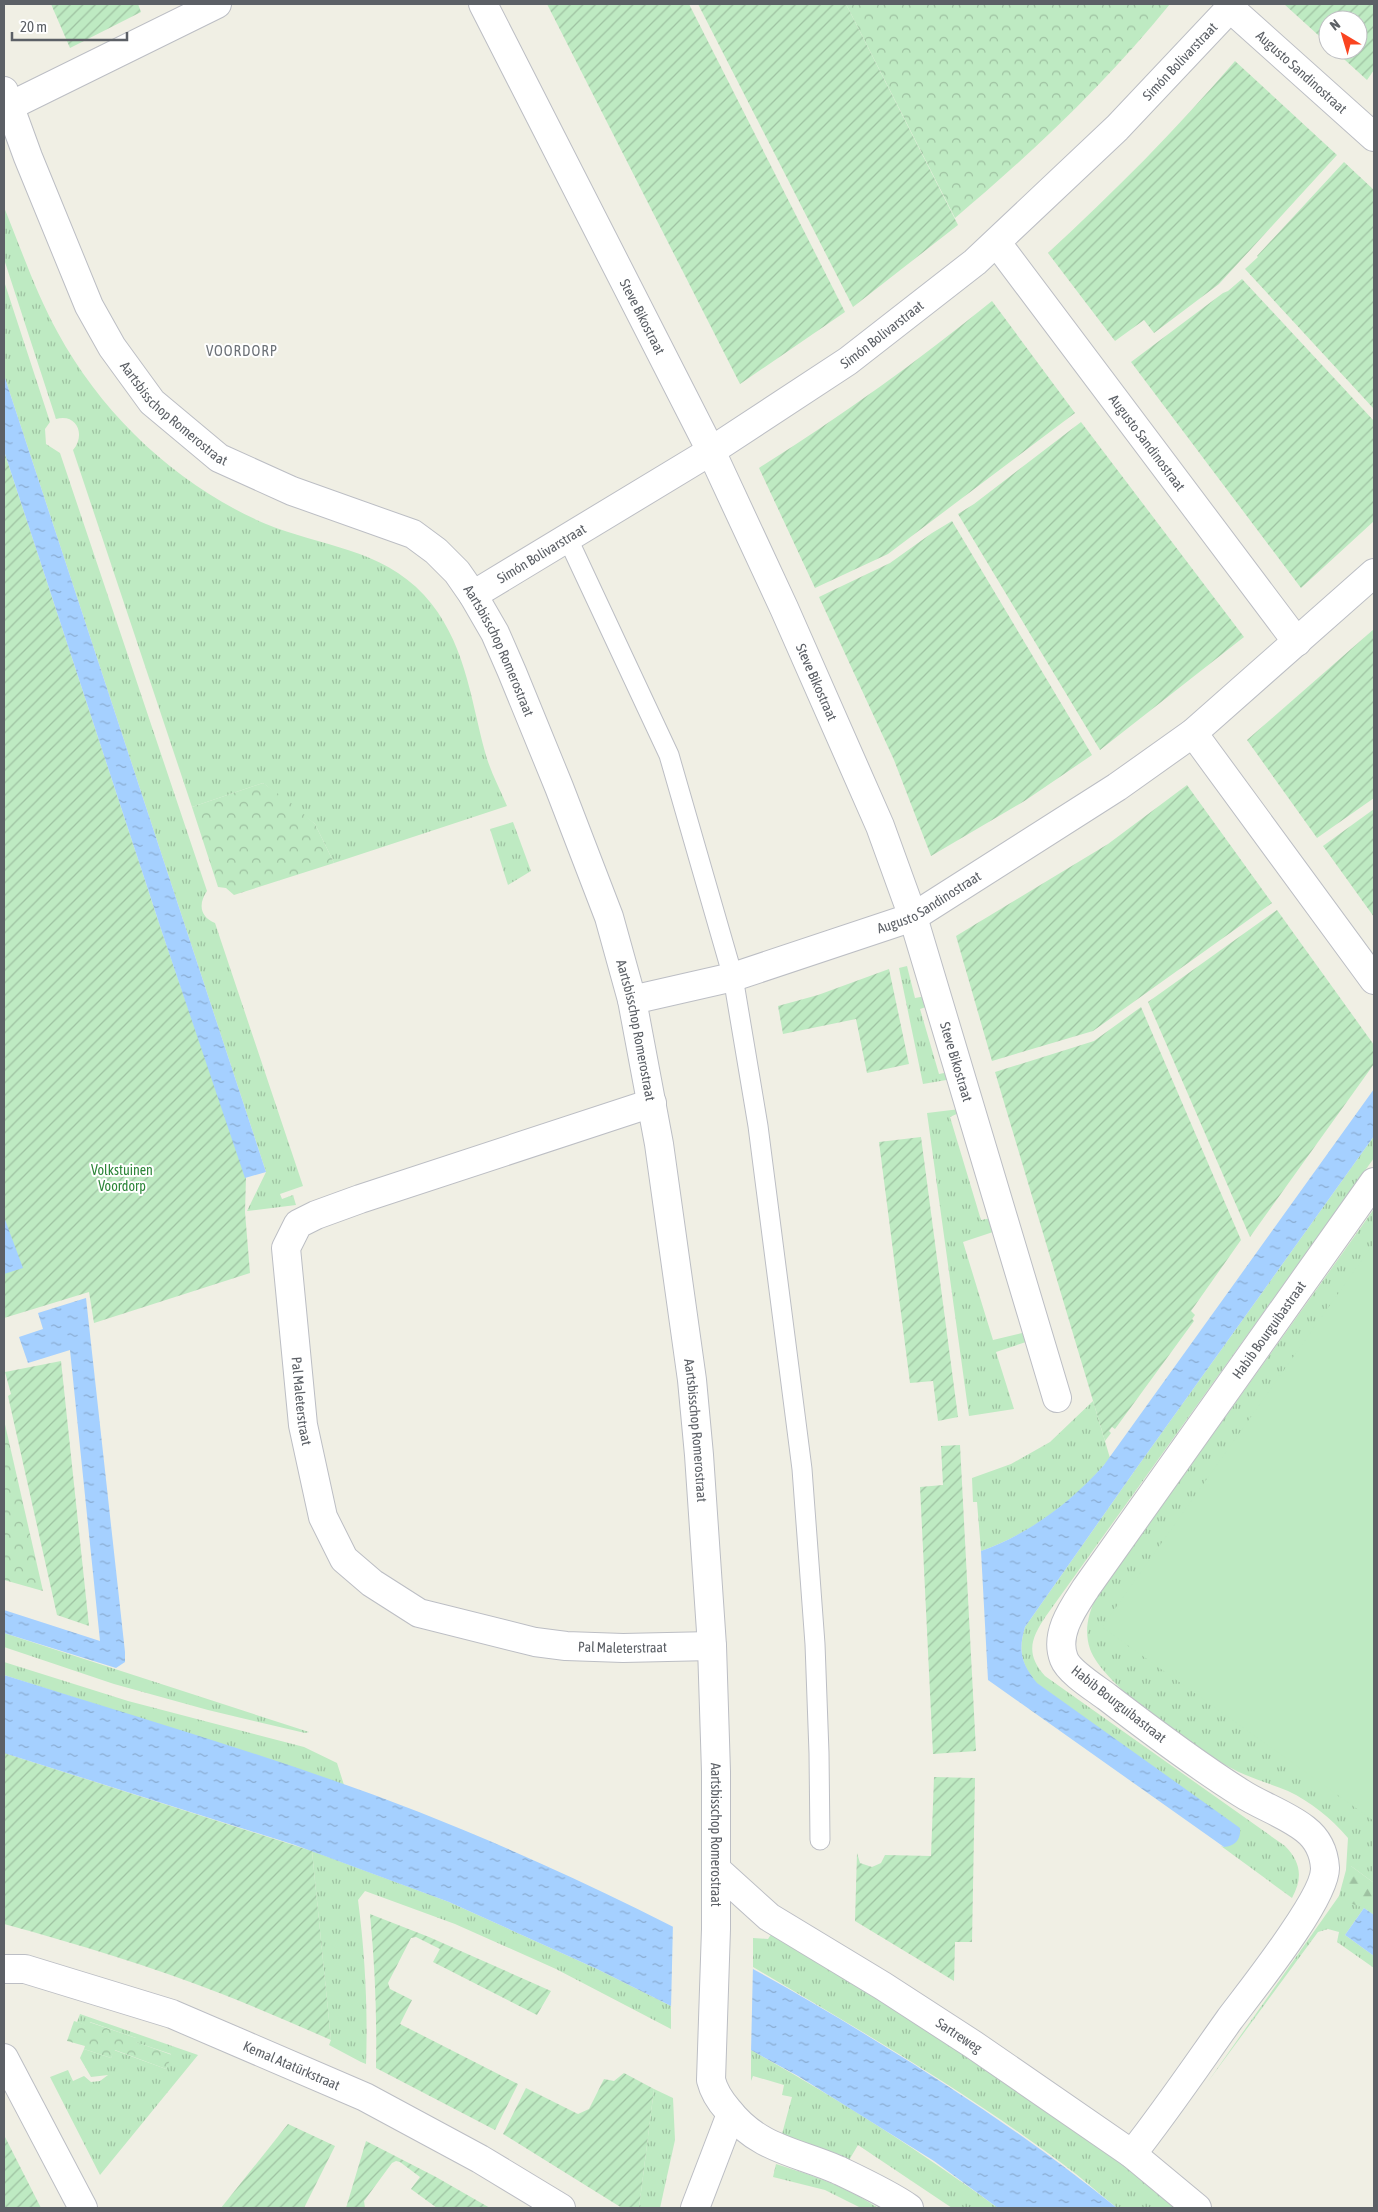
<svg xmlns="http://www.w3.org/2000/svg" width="1378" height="2212" viewBox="0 0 1378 2212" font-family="'Asap Condensed',sans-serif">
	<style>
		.grass { fill: url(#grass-tufts) }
		.forest { fill: url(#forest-firs) }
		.park { fill: url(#park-crowns) }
		.garden { fill: url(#garden-furrows) }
		.pitch { fill: #beeac2 }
		.water { fill: url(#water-ripples) }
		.pier { fill: #f0efe4 }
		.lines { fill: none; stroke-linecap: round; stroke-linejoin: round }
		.service-casing { stroke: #bcbec4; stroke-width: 21 }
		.minor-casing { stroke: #bcbec4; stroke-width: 30 }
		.tertiary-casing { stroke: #bcbec4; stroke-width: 30 }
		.service { stroke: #fff; stroke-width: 19 }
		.minor { stroke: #fff; stroke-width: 28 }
		.tertiary { stroke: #fff; stroke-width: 28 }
		.labels { text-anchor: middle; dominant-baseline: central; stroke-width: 4; stroke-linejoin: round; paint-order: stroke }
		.street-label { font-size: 14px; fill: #5c6066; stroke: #fff }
		.park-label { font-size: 14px; fill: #2c8538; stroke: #fff }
		.neighbourhood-label { font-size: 15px; letter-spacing: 1px; fill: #6d7278; stroke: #fff }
	</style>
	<defs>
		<pattern id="grass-tufts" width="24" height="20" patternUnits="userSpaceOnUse" patternTransform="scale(1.25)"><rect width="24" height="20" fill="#beeac2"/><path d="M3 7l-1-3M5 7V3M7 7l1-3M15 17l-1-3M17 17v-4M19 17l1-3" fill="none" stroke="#9ec1a1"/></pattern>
		<pattern id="forest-firs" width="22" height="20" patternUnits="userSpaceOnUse" patternTransform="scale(1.25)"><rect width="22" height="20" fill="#beeac2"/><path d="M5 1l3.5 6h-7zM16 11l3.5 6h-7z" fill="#9ec1a1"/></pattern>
		<pattern id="park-crowns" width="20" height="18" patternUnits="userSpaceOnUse" patternTransform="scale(1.25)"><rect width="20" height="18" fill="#beeac2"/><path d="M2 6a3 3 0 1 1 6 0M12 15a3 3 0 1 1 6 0" fill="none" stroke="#9ec1a1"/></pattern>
		<pattern id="garden-furrows" width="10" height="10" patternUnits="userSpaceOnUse" patternTransform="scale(1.25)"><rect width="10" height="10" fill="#beeac2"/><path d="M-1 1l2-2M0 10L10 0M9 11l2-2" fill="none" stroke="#9ec1a1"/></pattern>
		<pattern id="water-ripples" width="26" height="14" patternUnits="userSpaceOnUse" patternTransform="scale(1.25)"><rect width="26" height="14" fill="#a5d0ff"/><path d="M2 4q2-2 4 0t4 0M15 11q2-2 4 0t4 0" fill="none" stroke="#8aacd2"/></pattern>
	</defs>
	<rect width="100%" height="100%" fill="#f0efe4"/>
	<g class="grass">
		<path d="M 4,207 C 21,249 36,293 58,333 C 103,416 179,487 266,524 C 320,546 382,549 424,595 C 465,640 470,696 485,752 C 490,771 500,789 507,806 L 334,863 L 315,824 L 263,783 L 192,807 L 73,450 C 86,435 77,413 56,419 L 4,259 Z"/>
		<path d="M 4,281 L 50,422 L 45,429 L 46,444 L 60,453 L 207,891 C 198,904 200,917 215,923 L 303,1186 L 280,1194 L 282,1199 L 293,1195 L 296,1205 L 247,1211 L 266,1172 L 4,375 Z"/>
		<path d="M 513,822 L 531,871 L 508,885 L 490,829 Z"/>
		<path d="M 907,966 L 915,998 L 926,996 L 929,1006 L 920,1009 L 939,1074 L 949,1072 L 952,1079 L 923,1084 L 899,968 Z"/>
		<path d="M 960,1109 L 961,1112 L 950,1117 L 981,1220 L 992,1218 L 996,1231 L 963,1242 L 993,1340 L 1026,1332 L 1029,1341 L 996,1352 L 1014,1409 L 969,1416 L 927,1113 Z"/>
		<path d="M 1374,1136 L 1374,1158 L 1046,1616 C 1031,1638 1025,1654 1045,1676 L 1285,1846 C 1301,1862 1303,1878 1292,1898 L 1221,1846 L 1224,1847 L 1239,1829 L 1036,1683 C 1021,1663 1018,1651 1025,1627 L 1138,1466 Z"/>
		<path d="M 1374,1209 L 1374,1883 L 1351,1866 L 1364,1908 L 1345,1935 L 1374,1956 L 1374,1968 L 1337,1942 L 1339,1932 L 1328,1929 L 1318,1932 L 1207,2083 L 1339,1896 L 1346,1870 L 1348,1838 C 1331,1818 1311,1802 1288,1791 C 1269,1783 1249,1778 1231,1768 C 1196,1749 1103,1686 1090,1649 C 1084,1631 1088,1614 1096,1598 Z"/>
		<path d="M 1093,1401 L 1110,1458 C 1076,1500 1032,1533 981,1551 L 977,1502 L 973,1502 L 972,1478 L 1011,1464 L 1050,1442 Z"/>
		<path d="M 4,1633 L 309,1732 L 305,1733 L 208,1710 L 114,1684 L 4,1647 Z"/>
		<path d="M 4,1662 L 128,1701 L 304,1747 L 337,1763 L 344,1785 L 4,1675 Z"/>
		<path d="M 312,1851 L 449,1902 L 597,1969 L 671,2006 L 671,2029 L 556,1969 L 455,1924 L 365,1891 L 358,1900 C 365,1954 368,2009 366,2064 L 361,2062 L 329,2045 L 331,2040 Z"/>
		<path d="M 772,1933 L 959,2046 L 1184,2208 L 1117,2208 C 1103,2197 1090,2185 1076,2174 C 974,2096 863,2032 753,1967 L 753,1938 L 768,1939 Z"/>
		<path d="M 80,2014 L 198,2055 L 100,2175 L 50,2077 L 68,2070 L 73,2081 L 84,2076 L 91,2082 L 100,2081 L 108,2075 L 91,2077 L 80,2058 L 84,2049 L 111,2058 L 114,2050 L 166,2069 L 171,2054 L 135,2042 L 136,2038 L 90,2022 L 88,2026 L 77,2022 Z"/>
		<path d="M 751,2050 C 837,2098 919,2150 998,2208 L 952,2208 L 858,2145 L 848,2162 L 782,2134 L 792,2097 L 782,2095 L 784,2085 L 753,2076 L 751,2081 Z"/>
		<path d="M 654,2089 L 673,2098 L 675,2140 L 660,2208 L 639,2208 Z"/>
		<path d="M 776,2164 C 814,2176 845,2186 878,2208 L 861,2208 L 825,2190 L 773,2177 Z"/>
	</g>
	<path class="forest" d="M 1351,1866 L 1374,1883 L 1374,1915 L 1364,1908 L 1347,1902 L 1346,1884 Z"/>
	<g class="park">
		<path d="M 846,4 L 1170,4 C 1107,82 1032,153 955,218 Z"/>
		<path d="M 263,783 L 291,803 L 315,824 L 334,863 L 234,895 L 226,888 L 218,887 L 192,807 Z"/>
		<path d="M 4,1420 L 43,1591 L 4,1580 Z"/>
		<path d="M 74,2021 L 87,2025 L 89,2022 L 136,2038 L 136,2042 L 172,2055 L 166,2069 L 115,2050 L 111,2058 L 84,2049 L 85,2046 L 67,2041 Z"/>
	</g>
	<g class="garden">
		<path d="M 51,4 L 138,4 L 141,12 L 70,48 Z"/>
		<path d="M 547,4 L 689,4 L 845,312 L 740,384 Z"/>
		<path d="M 698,4 L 846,4 L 958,225 L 853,307 Z"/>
		<path d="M 1284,4 L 1374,4 L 1374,70 L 1367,80 L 1334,50 L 1358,50 L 1358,20 L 1328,20 L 1328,44 Z"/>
		<path d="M 1235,61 L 1337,155 L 1219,284 L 1154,333 L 1144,320 L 1115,341 L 1048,253 C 1114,192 1177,129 1235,61 Z"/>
		<path d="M 1344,162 L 1374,190 L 1374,409 L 1245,269 L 1258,257 L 1257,256 Z"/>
		<path d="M 1242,279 L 1374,421 L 1374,521 L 1301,588 L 1131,362 L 1223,293 L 1228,291 Z"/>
		<path d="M 992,301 L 1075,413 L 888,554 L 815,588 L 759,468 C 840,417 917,362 992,301 Z"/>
		<path d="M 1081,422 L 1244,637 L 1100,750 L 958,514 L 974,504 Z"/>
		<path d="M 4,451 L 162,932 L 246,1177 L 245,1212 L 250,1273 L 94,1323 L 89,1292 L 4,1318 Z"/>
		<path d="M 952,521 L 1092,755 L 1026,800 L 931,856 L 894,760 L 819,597 L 890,563 L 932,533 Z"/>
		<path d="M 1374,629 L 1374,798 L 1317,838 L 1247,740 Z"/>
		<path d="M 1187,785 L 1272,903 L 1093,1031 L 992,1061 L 956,936 L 1108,844 Z"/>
		<path d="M 1374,809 L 1374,917 L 1323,846 Z"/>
		<path d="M 1277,910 L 1374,1045 L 1374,1064 L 1250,1237 L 1148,1002 Z"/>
		<path d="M 889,969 L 909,1064 L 867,1073 L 856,1019 L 783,1034 L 778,1006 L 818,995 Z"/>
		<path d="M 1141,1007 L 1241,1240 L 1191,1311 L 1195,1315 L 1192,1319 L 1194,1321 L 1115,1429 L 1112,1427 L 1109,1431 L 1111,1433 L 1105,1441 L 995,1072 L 1094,1041 Z"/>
		<path d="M 921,1137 L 958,1417 L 938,1421 L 933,1381 L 910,1383 L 879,1142 Z"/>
		<path d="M 61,1361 L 89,1626 L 57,1615 L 8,1396 L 11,1394 L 5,1372 Z"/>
		<path d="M 960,1445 L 976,1751 L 933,1754 L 920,1487 L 943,1485 L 941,1446 Z"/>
		<path d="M 4,1753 L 312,1851 L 331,2040 C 294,2024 258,2008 222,1994 C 150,1966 77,1944 4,1924 Z"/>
		<path d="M 934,1777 L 975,1778 L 972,1942 L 955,1942 L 954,1981 L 855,1921 L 857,1853 L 860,1863 L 872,1867 L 881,1863 L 885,1855 L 931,1856 Z"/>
		<path d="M 370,1914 L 429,1937 L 551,1991 L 537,2015 L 433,1962 L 440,1949 L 416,1937 L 411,1938 L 388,1983 L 390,1989 L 412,2000 L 400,2024 L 518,2084 L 495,2130 L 376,2068 C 377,2016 375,1966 370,1914 Z"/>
		<path d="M 624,2073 L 654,2089 L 639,2208 L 622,2208 L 503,2134 L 526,2088 L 578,2114 L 589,2109 L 604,2079 L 614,2081 Z"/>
		<path d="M 288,2124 L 335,2146 L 304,2208 L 221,2208 Z"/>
		<path d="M 4,2135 L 41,2208 L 4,2208 Z"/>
		<path d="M 366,2141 L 436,2177 L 490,2208 L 437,2208 L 411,2189 L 420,2177 L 400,2162 L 396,2161 L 392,2163 L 364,2201 L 365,2208 L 346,2208 Z"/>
	</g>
	<path class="pitch" d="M 1374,1243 L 1374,1821 L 1102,1627 Z"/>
	<g class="water">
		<path d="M 4,375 L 266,1172 L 245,1178 L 162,932 L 4,451 Z"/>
		<path d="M 1374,1089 L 1374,1136 L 1138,1466 L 1025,1627 C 1018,1651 1021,1663 1037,1683 L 1240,1828 C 1241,1840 1235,1846 1224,1847 L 988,1680 L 981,1551 C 1029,1534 1070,1503 1104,1465 Z"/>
		<path d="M 4,1217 L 23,1268 L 4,1274 Z"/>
		<path d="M 86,1298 L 125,1652 L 125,1662 L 116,1668 L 4,1633 L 4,1610 L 100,1641 L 70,1350 L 28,1363 L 19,1337 L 43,1329 L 38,1313 Z"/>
		<path d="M 4,1675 C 142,1719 283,1759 419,1812 C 578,1875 731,1951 876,2041 C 960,2092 1040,2146 1117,2208 L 998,2208 L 934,2161 L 798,2076 L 671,2006 L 597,1969 L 449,1902 L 295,1845 L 4,1753 Z"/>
		<path d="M 1364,1908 L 1374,1915 L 1374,1956 L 1345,1935 Z"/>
	</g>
	<path class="pier" d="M 673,1922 L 753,1965 L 751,2053 L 671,2009 Z"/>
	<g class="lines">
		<g class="service-casing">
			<path id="service" d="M 567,537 L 669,755 L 733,977 L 758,1126 L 802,1469 L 815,1644 L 819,1753 L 820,1840"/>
		</g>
		<g class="minor-casing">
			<g id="minor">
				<path id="s1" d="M 483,4 L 711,451 L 784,608 L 880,826 L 913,917 L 1057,1398"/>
				<path id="s2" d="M 1230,8 L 1374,137"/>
				<path d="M 10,106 L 217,4"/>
				<path id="s3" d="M 997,243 L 1297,642"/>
				<path id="s4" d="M 473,595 L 711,451 L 848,361 L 975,262 L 1117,128 L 1234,4"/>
				<path d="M 1193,733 L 1374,980"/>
				<path id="s5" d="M 632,1000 L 733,977 L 913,917 L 1117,787 L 1193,733 L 1374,573"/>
				<path id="s6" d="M 652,1103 L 360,1199 L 316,1215 L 298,1224 L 286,1248 L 303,1425 L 323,1517 L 344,1559 L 372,1583 L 419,1613 L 535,1642 L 566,1646 L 623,1648 L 712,1646"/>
				<path id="s7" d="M 4,1969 L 25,1969 L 172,2014 L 365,2097 L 480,2159 L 561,2208"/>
				<path d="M 4,2058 L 83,2208"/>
				<path id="s8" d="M 1132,2154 C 1166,2111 1197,2065 1229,2020 C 1249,1993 1326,1898 1325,1868 C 1324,1852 1318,1839 1305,1829 C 1286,1814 1261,1806 1241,1793 C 1195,1764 1150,1730 1107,1697 C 1095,1688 1069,1672 1064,1659 C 1054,1634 1073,1608 1086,1588 L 1374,1182"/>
			</g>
		</g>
		<g class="tertiary-casing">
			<g id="tertiary">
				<path id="s9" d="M 4,91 L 28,157 L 89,306 L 112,347 L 152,402 L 219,458 L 292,491 L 413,534 L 436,551 L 457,572 L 473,595 L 495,633 L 512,672 L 559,787 L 609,917 L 632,1000 L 659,1144 L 692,1380 L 699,1455 L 712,1646 L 716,1772 L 716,1929 L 711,2080 C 714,2092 720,2101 728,2110 C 758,2149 797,2152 838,2170 C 859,2180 891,2195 909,2208"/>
				<path id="s10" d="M 717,1870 L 769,1917 L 883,1986 L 974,2045 L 1132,2154 L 1197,2208"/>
				<path d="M 695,2208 L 731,2114"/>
			</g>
		</g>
		<use href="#service" class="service"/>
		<use href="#minor" class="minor"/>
		<use href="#tertiary" class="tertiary"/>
	</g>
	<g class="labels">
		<g class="street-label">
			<text stroke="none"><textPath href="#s4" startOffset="890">Simón Bolivarstraat</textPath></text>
			<text stroke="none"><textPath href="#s2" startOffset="96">Augusto Sandinostraat</textPath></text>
			<text stroke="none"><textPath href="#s1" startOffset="351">Steve Bikostraat</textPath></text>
			<text stroke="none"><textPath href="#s4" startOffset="485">Simón Bolivarstraat</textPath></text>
			<text stroke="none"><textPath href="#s9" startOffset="370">Aartsbisschop Romerostraat</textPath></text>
			<text stroke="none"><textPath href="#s3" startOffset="250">Augusto Sandinostraat</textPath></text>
			<text stroke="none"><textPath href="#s4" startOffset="80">Simón Bolivarstraat</textPath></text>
			<text stroke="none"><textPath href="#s9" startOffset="790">Aartsbisschop Romerostraat</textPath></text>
			<text stroke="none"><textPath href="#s1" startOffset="756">Steve Bikostraat</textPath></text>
			<text stroke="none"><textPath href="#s5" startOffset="314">Augusto Sandinostraat</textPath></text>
			<text stroke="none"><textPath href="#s9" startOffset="1195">Aartsbisschop Romerostraat</textPath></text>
			<text stroke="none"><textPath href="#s1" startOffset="1161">Steve Bikostraat</textPath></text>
			<text stroke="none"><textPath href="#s8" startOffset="1082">Habib Bourguibastraat</textPath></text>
			<text stroke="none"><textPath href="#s6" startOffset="555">Pal Maleterstraat</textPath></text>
			<text stroke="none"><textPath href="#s9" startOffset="1600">Aartsbisschop Romerostraat</textPath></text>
			<text stroke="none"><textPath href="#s6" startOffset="1020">Pal Maleterstraat</textPath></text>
			<text transform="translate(1119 1704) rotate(38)">Habib Bourguibastraat</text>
			<text stroke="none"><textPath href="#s9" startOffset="2005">Aartsbisschop Romerostraat</textPath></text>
			<text stroke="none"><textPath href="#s10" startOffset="294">Sartreweg</textPath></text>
			<text stroke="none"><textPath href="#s7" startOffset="305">Kemal Atatürkstraat</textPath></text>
		</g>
		<g class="park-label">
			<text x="122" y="1170">Volkstuinen<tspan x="122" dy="16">Voordorp</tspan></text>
		</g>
		<g class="neighbourhood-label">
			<text x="242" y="350">VOORDORP</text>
		</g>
	</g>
	<rect width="1378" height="2212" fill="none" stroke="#5c6066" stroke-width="10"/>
	<g transform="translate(1343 35) rotate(322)"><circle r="24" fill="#ffffff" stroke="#bebfc2"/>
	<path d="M0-4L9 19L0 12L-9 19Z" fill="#fa4420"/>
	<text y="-8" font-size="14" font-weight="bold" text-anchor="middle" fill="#5c6066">N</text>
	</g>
	<path d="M12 32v8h115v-8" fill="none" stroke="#5c6066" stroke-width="2.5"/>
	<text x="20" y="32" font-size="15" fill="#5c6066" stroke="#ffffff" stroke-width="4" paint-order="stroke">20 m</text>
</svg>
